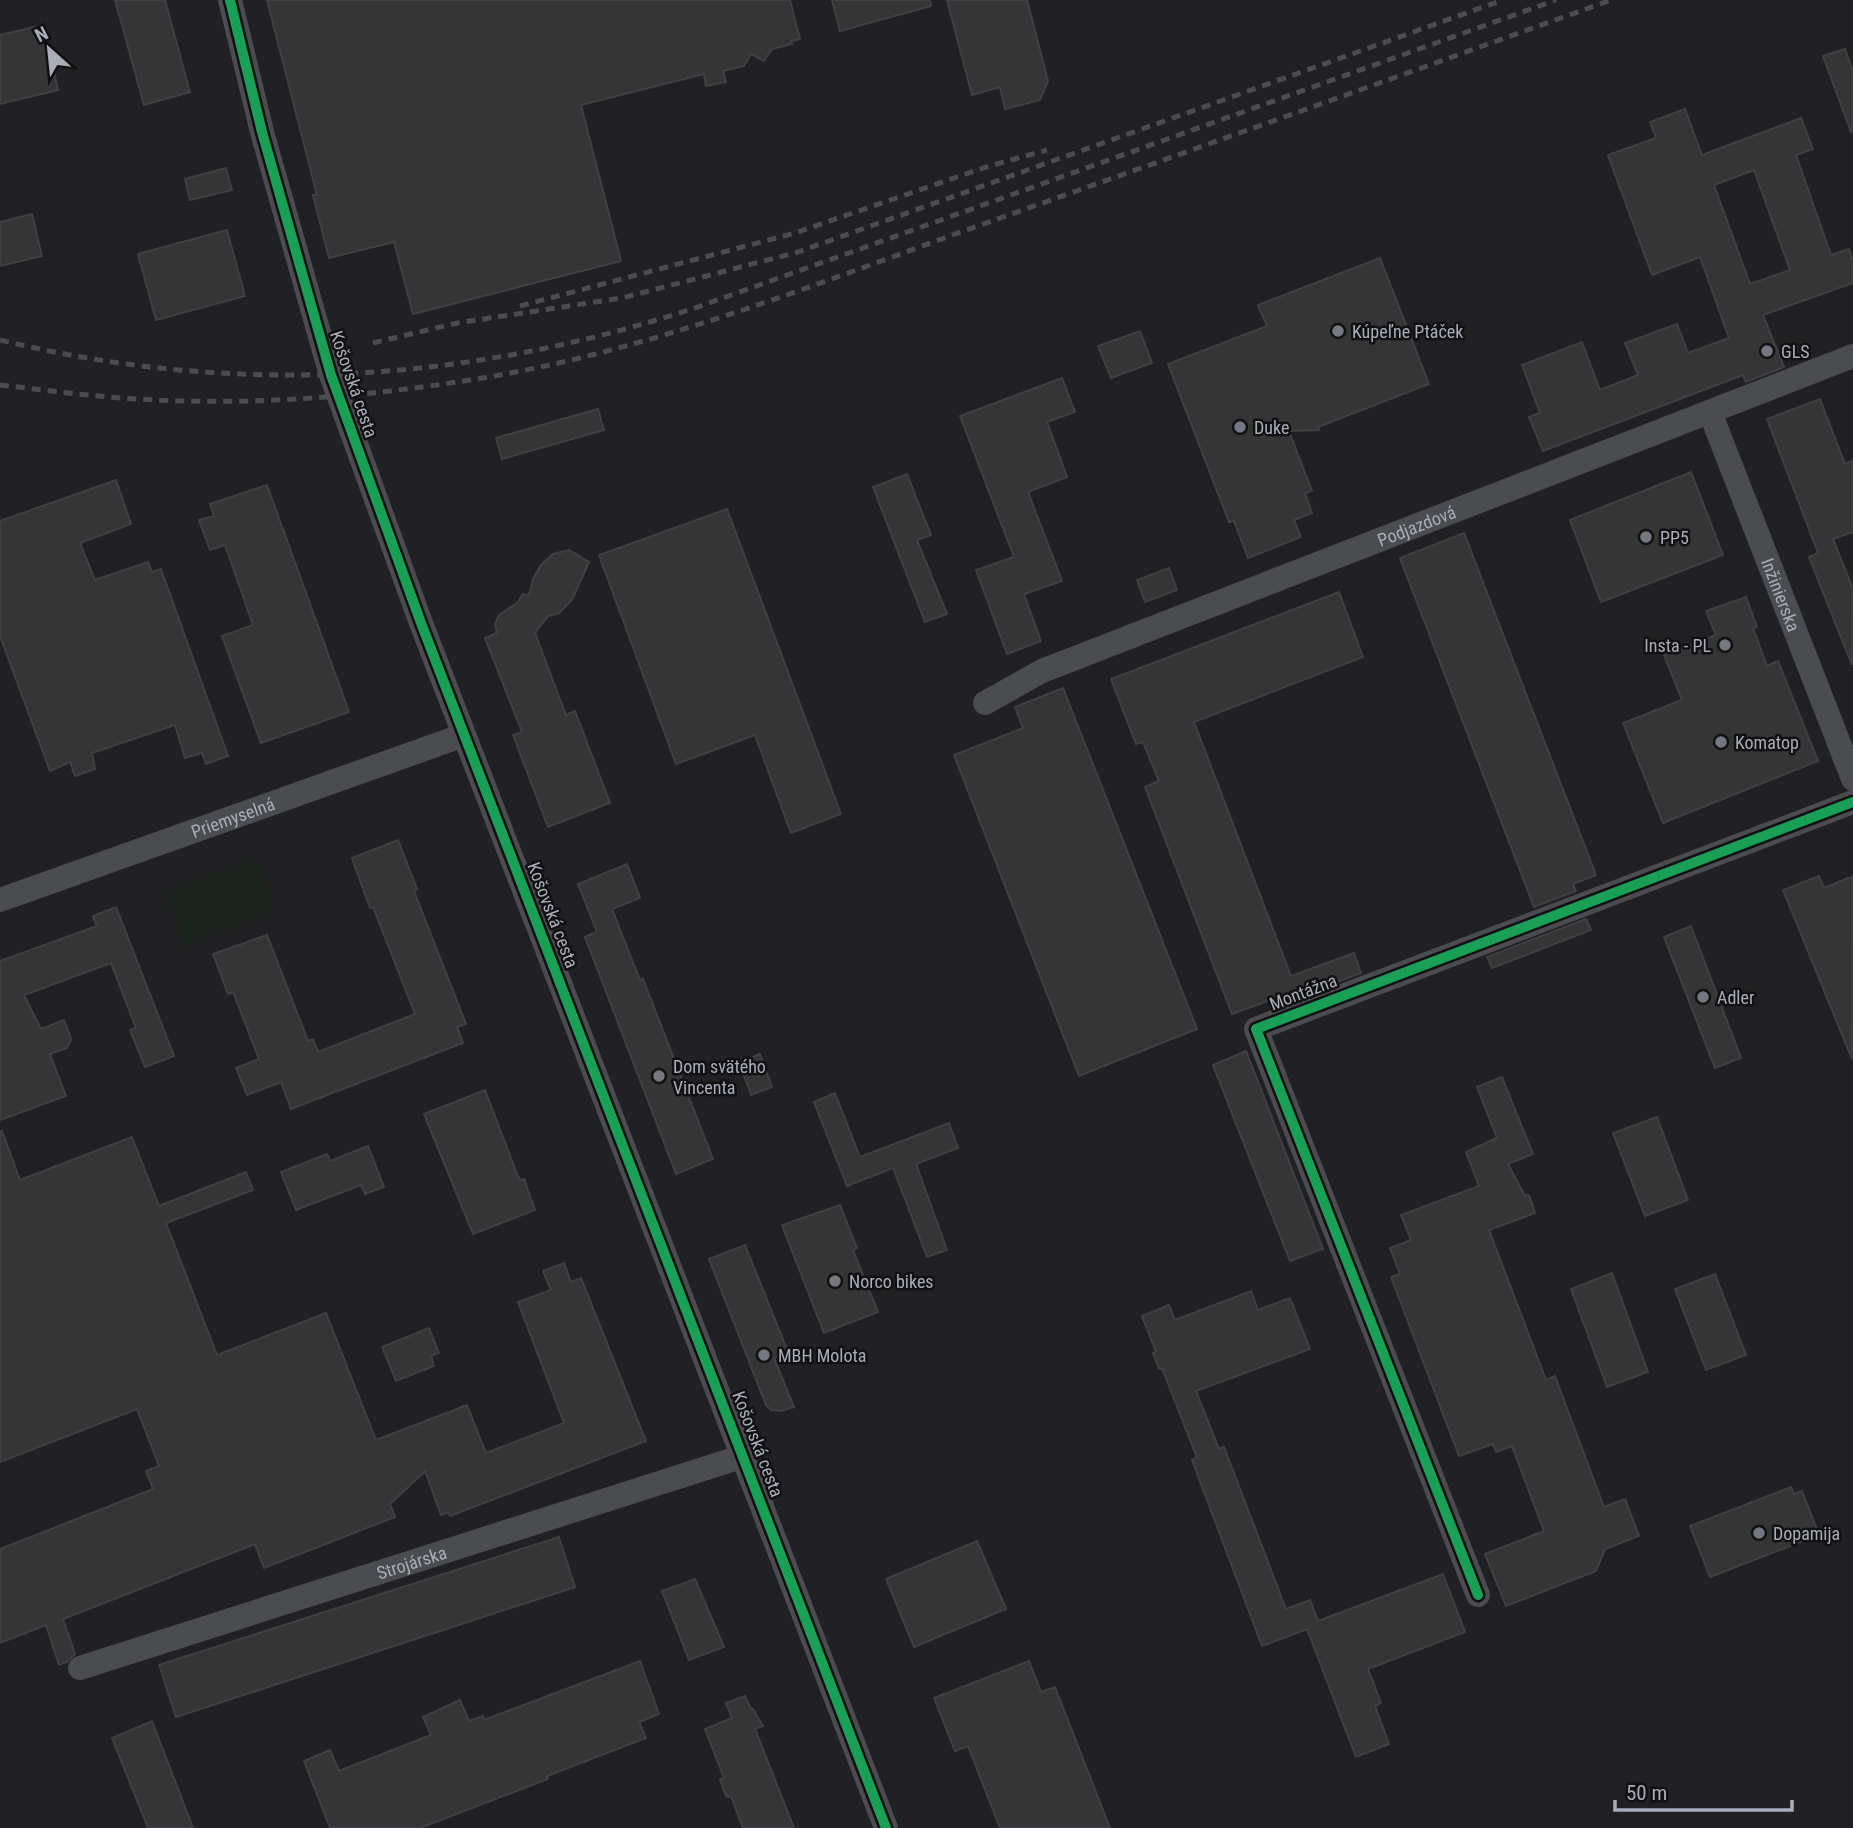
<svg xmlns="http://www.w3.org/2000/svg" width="1853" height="1828" viewBox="0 0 1853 1828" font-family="'Roboto Condensed',sans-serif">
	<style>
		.built { fill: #212123 }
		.green { fill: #1d241e }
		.building { fill: #353536; stroke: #3f4043; stroke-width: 2; fill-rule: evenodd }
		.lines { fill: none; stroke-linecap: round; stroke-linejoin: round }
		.street { stroke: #4b4c50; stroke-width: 24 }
		.rail { stroke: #4b4c4f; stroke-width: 5; stroke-dasharray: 9 7; stroke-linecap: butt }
		.cycleway-casing { stroke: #111113; stroke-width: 15 }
		.cycleway { stroke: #1a9f57; stroke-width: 10 }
		.poi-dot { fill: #757880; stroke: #111113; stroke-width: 2.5 }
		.labels { text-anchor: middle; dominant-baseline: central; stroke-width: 5; stroke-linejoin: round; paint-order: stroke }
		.poi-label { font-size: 18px; fill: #a8adb8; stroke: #111113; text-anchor: start }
		.street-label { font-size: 18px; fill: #a8adb8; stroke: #111113 }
	</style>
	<rect width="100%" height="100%" fill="#171717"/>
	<rect class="built" x="0" y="0" width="1853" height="1828"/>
	<path class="green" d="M 255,857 L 276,912 L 184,947 L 163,892 Z"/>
	<g class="building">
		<path d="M 115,0 L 165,0 L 190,92 L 144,105 Z"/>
		<path d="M 267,0 L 790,0 L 800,39 L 791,41 L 792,44 L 772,49 L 764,61 L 751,54 L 744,66 L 723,71 L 726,82 L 706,86 L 704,74 L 581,105 L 621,261 L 413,314 L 394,242 L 329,258 L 313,195 L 317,195 Z"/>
		<path d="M 832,0 L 930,0 L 931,6 L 840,31 Z"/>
		<path d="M 947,0 L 1027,0 L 1048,81 L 1040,100 L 1005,109 L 1000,87 L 972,95 Z"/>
		<path d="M 43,25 L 58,90 L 0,104 L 0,35 Z"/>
		<path d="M 1845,49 L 1853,71 L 1853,132 L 1851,132 L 1823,56 Z"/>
		<path d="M 1685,109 L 1702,155 L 1801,118 L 1813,149 L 1796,155 L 1831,255 L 1849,249 L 1853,261 L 1853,283 L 1763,315 L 1784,367 L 1746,382 L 1743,375 L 1543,451 L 1529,417 L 1540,413 L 1522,365 L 1582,342 L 1600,390 L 1638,375 L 1625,343 L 1677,324 L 1688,353 L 1729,338 L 1700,257 L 1652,275 L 1608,155 L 1656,138 L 1650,122 ZM 1754,170 L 1790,270 L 1750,284 L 1714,185 Z"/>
		<path d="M 226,168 L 232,190 L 190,200 L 185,179 Z"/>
		<path d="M 32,214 L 42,256 L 0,266 L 0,222 Z"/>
		<path d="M 227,230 L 245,296 L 156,320 L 138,254 Z"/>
		<path d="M 1380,258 L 1429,384 L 1318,427 L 1319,430 L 1289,431 L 1312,491 L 1305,493 L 1312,513 L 1294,520 L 1301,537 L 1248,558 L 1234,521 L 1229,522 L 1168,364 L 1267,326 L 1258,305 Z"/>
		<path d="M 1140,331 L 1152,363 L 1111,378 L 1098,346 Z"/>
		<path d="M 1062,378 L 1075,412 L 1047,422 L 1067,477 L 1028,492 L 1062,581 L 1024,594 L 1041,641 L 1007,654 L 976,570 L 1014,557 L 960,416 Z"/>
		<path d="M 1820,399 L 1845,464 L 1853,460 L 1853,532 L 1833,539 L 1853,589 L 1852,665 L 1809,557 L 1818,553 L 1767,419 Z"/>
		<path d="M 598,409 L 604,430 L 502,459 L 496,438 Z"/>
		<path d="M 1691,472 L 1723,555 L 1601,602 L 1570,520 Z"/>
		<path d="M 907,474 L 931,535 L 917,540 L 947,614 L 925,622 L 873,487 Z"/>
		<path d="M 116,480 L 131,524 L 80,543 L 95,580 L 148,562 L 152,572 L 161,569 L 228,756 L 206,764 L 202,753 L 185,758 L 175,725 L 92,753 L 95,769 L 75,776 L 70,762 L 50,771 L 0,636 L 0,521 Z"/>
		<path d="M 267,485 L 349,712 L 261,743 L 222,636 L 253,625 L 225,545 L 210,550 L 199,520 L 214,516 L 210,504 Z"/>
		<path d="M 727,509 L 841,814 L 791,833 L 755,735 L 676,764 L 599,555 Z"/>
		<path d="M 1464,533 L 1596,875 L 1573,884 L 1576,891 L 1534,907 L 1400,558 Z"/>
		<path d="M 569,550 L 589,562 L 572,600 L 559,613 L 548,616 L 535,633 L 566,715 L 575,711 L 610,803 L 548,827 L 513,735 L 522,732 L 485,638 L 497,633 L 495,624 L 499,615 L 517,603 L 523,594 L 529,595 L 533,579 L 541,565 L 553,554 Z"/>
		<path d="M 1169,568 L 1177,590 L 1145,602 L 1137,580 Z"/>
		<path d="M 1339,592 L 1363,657 L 1194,722 L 1291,976 L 1354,953 L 1361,973 L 1287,1001 L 1284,995 L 1232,1014 L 1145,787 L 1159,781 L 1143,742 L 1136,744 L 1111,679 Z"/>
		<path d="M 1746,597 L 1757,627 L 1753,628 L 1767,666 L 1778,661 L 1818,761 L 1663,823 L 1623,723 L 1682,700 L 1664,655 L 1716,635 L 1706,611 Z"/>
		<path d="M 1063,688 L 1197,1029 L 1079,1076 L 954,755 L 1023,728 L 1015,707 Z"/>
		<path d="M 398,840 L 417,889 L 414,891 L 466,1024 L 457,1027 L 463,1043 L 291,1109 L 281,1082 L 247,1095 L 236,1068 L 259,1059 L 233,992 L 228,994 L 213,954 L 267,935 L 308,1041 L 313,1039 L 318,1052 L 415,1014 L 373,907 L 370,908 L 352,858 Z"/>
		<path d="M 627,864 L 640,898 L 612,909 L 640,980 L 643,979 L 713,1159 L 676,1174 L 585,937 L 597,932 L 578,884 Z"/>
		<path d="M 1819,876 L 1824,888 L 1853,876 L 1852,1059 L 1783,890 Z"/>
		<path d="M 116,907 L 174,1056 L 145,1067 L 130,1030 L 136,1028 L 111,963 L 24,995 L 41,1029 L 64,1020 L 71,1039 L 67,1048 L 50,1054 L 66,1096 L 0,1120 L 0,961 L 97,926 L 93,916 Z"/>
		<path d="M 1586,919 L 1591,930 L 1492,968 L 1487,957 Z"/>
		<path d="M 1691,926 L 1741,1058 L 1715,1068 L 1664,937 Z"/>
		<path d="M 1246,1051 L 1323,1249 L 1290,1261 L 1213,1065 Z"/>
		<path d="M 760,1054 L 772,1087 L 751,1095 L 739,1062 Z"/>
		<path d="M 1502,1077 L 1533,1154 L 1508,1164 L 1525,1196 L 1529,1195 L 1535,1213 L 1489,1230 L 1546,1380 L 1555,1376 L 1604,1507 L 1625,1499 L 1639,1536 L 1605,1549 L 1596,1571 L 1506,1606 L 1485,1554 L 1544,1531 L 1512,1446 L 1496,1452 L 1493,1444 L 1459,1456 L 1391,1277 L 1400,1274 L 1390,1248 L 1411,1240 L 1401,1215 L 1479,1186 L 1466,1152 L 1497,1138 L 1477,1087 Z"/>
		<path d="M 485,1090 L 517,1174 L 520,1180 L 524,1179 L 535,1210 L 473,1234 L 424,1114 Z"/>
		<path d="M 835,1093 L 860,1157 L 949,1123 L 958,1148 L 916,1164 L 947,1250 L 927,1257 L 893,1168 L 847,1186 L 814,1102 Z"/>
		<path d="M 1657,1117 L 1688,1200 L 1645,1216 L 1613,1133 Z"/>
		<path d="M 0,1131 L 2,1131 L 20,1180 L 132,1137 L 159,1206 L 246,1172 L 253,1190 L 166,1223 L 217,1355 L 326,1313 L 376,1440 L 467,1405 L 486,1453 L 564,1423 L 518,1302 L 551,1290 L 543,1271 L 564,1263 L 571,1282 L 581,1278 L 646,1441 L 450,1516 L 448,1512 L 441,1515 L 425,1471 L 390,1504 L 395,1517 L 264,1568 L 255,1544 L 63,1619 L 75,1654 L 67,1662 L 59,1665 L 46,1625 L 0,1643 L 0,1549 L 153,1489 L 146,1471 L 159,1466 L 137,1409 L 0,1462 Z"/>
		<path d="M 368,1146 L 384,1187 L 365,1194 L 361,1185 L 296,1210 L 281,1172 L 327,1154 L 330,1161 Z"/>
		<path d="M 840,1205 L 857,1248 L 853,1250 L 878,1312 L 824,1333 L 782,1225 Z"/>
		<path d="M 745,1245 L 788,1352 L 774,1358 L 794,1407 L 781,1411 L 771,1410 L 766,1405 L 709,1259 Z"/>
		<path d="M 1612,1273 L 1648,1372 L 1607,1387 L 1571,1289 Z"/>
		<path d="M 1715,1274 L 1746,1355 L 1706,1370 L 1675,1289 Z"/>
		<path d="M 1251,1291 L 1258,1310 L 1290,1298 L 1310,1349 L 1196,1391 L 1219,1449 L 1224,1447 L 1286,1609 L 1310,1600 L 1318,1621 L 1443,1574 L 1465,1632 L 1368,1669 L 1381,1703 L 1375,1706 L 1389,1744 L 1356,1757 L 1307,1629 L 1262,1646 L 1192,1460 L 1197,1458 L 1162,1368 L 1159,1369 L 1153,1353 L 1156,1352 L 1142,1316 L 1169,1305 L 1175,1320 Z"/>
		<path d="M 429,1328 L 439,1353 L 431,1356 L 434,1366 L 396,1381 L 382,1347 Z"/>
		<path d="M 1791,1487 L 1794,1494 L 1802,1491 L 1819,1535 L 1710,1577 L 1690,1526 Z"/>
		<path d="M 559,1537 L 575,1587 L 176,1717 L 159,1665 Z"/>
		<path d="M 977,1541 L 1006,1609 L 914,1647 L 886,1579 Z"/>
		<path d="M 695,1579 L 724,1647 L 689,1660 L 662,1591 Z"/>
		<path d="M 640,1661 L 659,1714 L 639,1722 L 646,1738 L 547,1776 L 548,1779 L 420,1828 L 330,1828 L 304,1761 L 330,1750 L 339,1771 L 431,1735 L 423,1717 L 460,1700 L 469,1721 L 483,1716 L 484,1720 Z"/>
		<path d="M 1029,1661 L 1041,1692 L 1055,1687 L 1110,1828 L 1000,1828 L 968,1746 L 955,1751 L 934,1698 Z"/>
		<path d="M 745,1696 L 751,1709 L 753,1709 L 763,1726 L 755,1729 L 794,1828 L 743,1828 L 731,1796 L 727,1797 L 723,1789 L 720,1779 L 724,1778 L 705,1729 L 732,1718 L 726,1703 Z"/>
		<path d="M 152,1721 L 193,1828 L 148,1828 L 112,1738 Z"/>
	</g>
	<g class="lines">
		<g class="street">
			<path d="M 230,0 L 262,132 L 331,375 L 421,623 L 886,1828"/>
			<path id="s1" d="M 1710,412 L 1853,779"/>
			<path id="s2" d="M 985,703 L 1042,671 L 1853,356"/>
			<path id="s3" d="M 0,900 L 464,735"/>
			<path d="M 1478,1595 L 1256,1029 L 1853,802"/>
			<path id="s4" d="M 80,1668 L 744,1456"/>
		</g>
		<g class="rail">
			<path d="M 520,306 L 795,233 L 986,167 L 1047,150"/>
			<path d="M 0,340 C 234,397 467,383 695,308 L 1556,0"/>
			<path d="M 373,343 L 457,323 L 622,298 L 798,252 L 1503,0"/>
			<path d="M 0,385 C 36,389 73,394 109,397 C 229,407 351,399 470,380 C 639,354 800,290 961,232 C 1178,155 1394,78 1611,0"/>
		</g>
		<g class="cycleway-casing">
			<g id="cycleway">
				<path d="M 230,0 L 262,132 L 331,375 L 421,623 L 886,1828"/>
				<path d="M 1478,1595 L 1256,1029 L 1853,802"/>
			</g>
		</g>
		<use href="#cycleway" class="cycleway"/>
	</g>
	<g class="poi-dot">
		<circle cx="1338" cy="331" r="7"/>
		<circle cx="1767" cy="351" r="7"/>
		<circle cx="1240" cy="427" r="7"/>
		<circle cx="1646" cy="537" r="7"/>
		<circle cx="1725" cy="645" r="7"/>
		<circle cx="1721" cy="742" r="7"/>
		<circle cx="1703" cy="997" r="7"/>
		<circle cx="659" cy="1076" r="7"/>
		<circle cx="835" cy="1281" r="7"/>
		<circle cx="764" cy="1355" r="7"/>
		<circle cx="1759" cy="1533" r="7"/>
	</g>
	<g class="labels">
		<g class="poi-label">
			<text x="1352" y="331">Kúpeľne Ptáček</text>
			<text x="1781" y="351">GLS</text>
			<text x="1254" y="427">Duke</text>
			<text x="1660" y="537">PP5</text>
			<text x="1711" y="645" text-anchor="end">Insta - PL</text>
			<text x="1735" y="742">Komatop</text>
			<text x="1717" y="997">Adler</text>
			<text x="673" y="1066">Dom svätého<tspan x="673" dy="21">Vincenta</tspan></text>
			<text x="849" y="1281">Norco bikes</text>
			<text x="778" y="1355">MBH Molota</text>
			<text x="1773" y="1533">Dopamija</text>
		</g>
		<g class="street-label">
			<text transform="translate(354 384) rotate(71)">Košovská cesta</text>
			<text stroke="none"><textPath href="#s2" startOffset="467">Podjazdová</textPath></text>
			<text stroke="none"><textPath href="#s1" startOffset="196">Inžinierska</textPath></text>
			<text stroke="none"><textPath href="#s3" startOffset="247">Priemyselná</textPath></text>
			<text transform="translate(553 915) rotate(69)">Košovská cesta</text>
			<text transform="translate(1303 992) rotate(-21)">Montážna</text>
			<text transform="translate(758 1444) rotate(69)">Košovská cesta</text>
			<text stroke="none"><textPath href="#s4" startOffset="348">Strojárska</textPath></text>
		</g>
	</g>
	<g transform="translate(49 49) rotate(333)" stroke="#111113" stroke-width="5" paint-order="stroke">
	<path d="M0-5L12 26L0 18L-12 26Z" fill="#a8adb8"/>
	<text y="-10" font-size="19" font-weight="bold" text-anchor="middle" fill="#a8adb8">N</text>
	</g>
	<path d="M1615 1800v10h177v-10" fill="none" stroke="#a8adb8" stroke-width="3.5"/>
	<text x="1626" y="1800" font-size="21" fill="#a8adb8" stroke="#111113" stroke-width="5" paint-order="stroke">50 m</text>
</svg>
